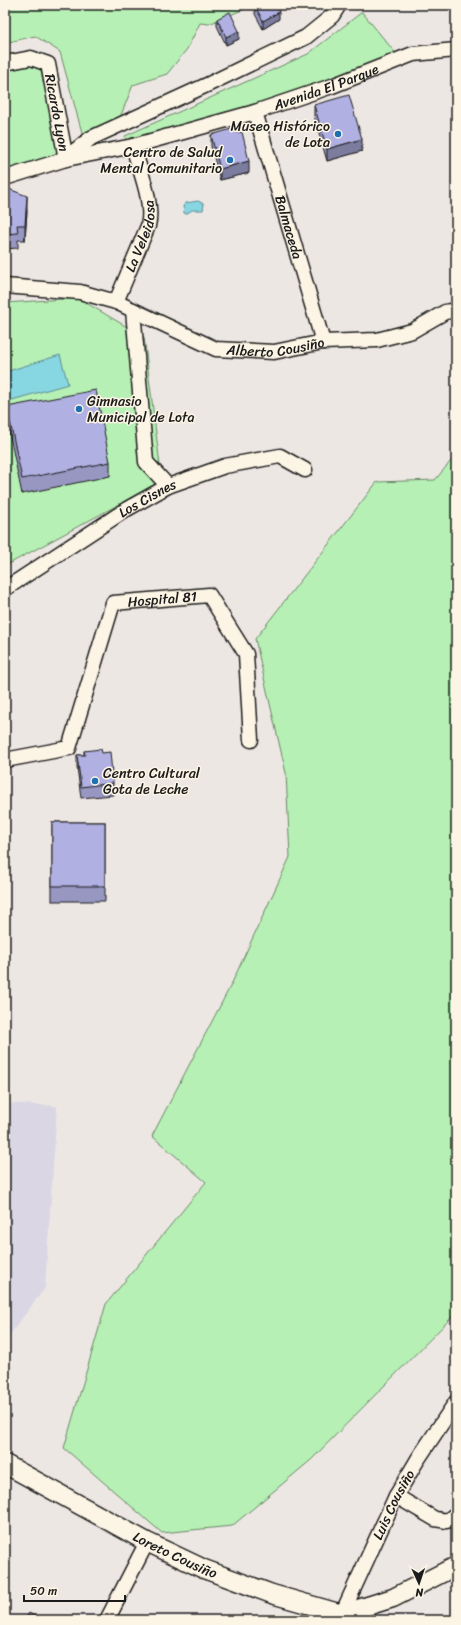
<svg xmlns="http://www.w3.org/2000/svg" width="461" height="1625" viewBox="0 0 461 1625" font-family="Sriracha,sans-serif">
	<style>
		.built { fill: #dbd6e3 }
		.green { fill: #b6f0b4; stroke: #698668 }
		.water { fill: #87d7e3; stroke: #5c8c93 }
		.lines { fill: none; stroke-linecap: round; stroke-linejoin: round }
		.minor-casing { stroke: #1c1c1c; stroke-width: 17 }
		.tertiary-casing { stroke: #1c1c1c; stroke-width: 21 }
		.minor { stroke: #fcf5e5; stroke-width: 14 }
		.tertiary { stroke: #fcf5e5; stroke-width: 18 }
		.wall { fill: #9797c2; stroke: #1c1c1c }
		.shaded-wall { fill: #7b7b9e; stroke: #1c1c1c }
		.building { fill: #b0b0e2; stroke: #1c1c1c }
		.poi-dot { fill: #1f6fb2; stroke: #fcf5e5; stroke-width: 1.5 }
		.labels { text-anchor: middle; dominant-baseline: central; stroke-width: 3; stroke-linejoin: round; paint-order: stroke }
		.street-label { font-size: 14px; fill: #1c1c1c; stroke: #fcf5e5 }
		.poi-label { font-size: 14px; fill: #1c1c1c; stroke: #fcf5e5; text-anchor: end }
	</style>
	<rect width="100%" height="100%" fill="#ede7e4"/>
	<filter id="ink" filterUnits="userSpaceOnUse"><feTurbulence type="fractalNoise" baseFrequency=".025" numOctaves="2"/><feDisplacementMap in="SourceGraphic" scale="8" xChannelSelector="R" yChannelSelector="G"/><feConvolveMatrix kernelMatrix="1 2 1 2 8 2 1 2 1" color-interpolation-filters="sRGB"/></filter>
	<g filter="url(#ink)">
		<path class="built" d="M 5,1103 L 57,1106 L 45,1288 L 5,1341 Z"/>
		<g class="green">
			<path d="M 5,5 L 254,5 L 209,24 L 200,23 L 187,49 L 167,74 L 133,85 L 119,120 L 84,140 L 60,52 L 35,36 L 5,43 Z"/>
			<path d="M 362,12 L 397,55 L 302,91 L 126,141 L 125,136 L 308,54 Z"/>
			<path d="M 33,65 L 44,72 L 59,149 L 52,157 L 5,174 L 5,71 Z"/>
			<path d="M 78,298 L 144,337 L 162,481 L 5,566 L 5,303 Z"/>
			<path d="M 456,455 L 456,1313 L 311,1460 L 232,1526 L 162,1533 L 64,1448 L 106,1304 L 206,1182 L 152,1136 L 231,985 L 290,857 L 286,773 L 255,639 L 377,482 L 435,480 Z"/>
		</g>
		<g class="water">
			<path d="M 198,201 L 204,204 L 203,210 L 192,210 L 186,214 L 184,213 L 183,206 L 186,203 Z"/>
			<path d="M 60,355 L 68,384 L 5,402 L 5,372 Z"/>
		</g>
		<g class="lines">
			<g class="minor-casing">
				<g id="minor">
					<path id="s1" d="M 5,63 L 31,58 L 48,64 L 66,159"/>
					<path id="s2" d="M 255,112 L 323,342"/>
					<path d="M 67,157 L 91,138 L 209,84 L 306,37 L 332,16 L 339,5"/>
					<path id="s3" d="M 5,178 L 66,159 L 133,146 L 255,112 L 332,86 L 413,54 L 456,50"/>
					<path id="s4" d="M 5,286 L 80,292 L 116,302 L 216,349 L 274,352 L 323,342 L 377,340 L 412,331 L 445,312 L 456,310"/>
					<path id="s5" d="M 116,302 L 148,226 C 154,202 139,169 133,146"/>
					<path d="M 133,310 L 146,462 L 168,486"/>
					<path id="s6" d="M 5,589 L 127,509 L 168,486 L 225,466 L 280,456 L 305,470"/>
					<path id="s7" d="M 5,760 L 69,748 L 113,603 L 209,595 L 246,654 L 251,740"/>
					<path d="M 396,1496 L 435,1519 L 447,1521 L 456,1514"/>
					<path d="M 107,1620 L 147,1542"/>
					<path id="s8" d="M 356,1620 L 342,1614 L 396,1496 L 418,1459 L 456,1402"/>
				</g>
			</g>
			<g class="tertiary-casing">
				<g id="tertiary">
					<path id="s9" d="M 5,1464 L 147,1542 L 204,1569 L 272,1594 L 342,1614 L 393,1598 L 456,1566"/>
				</g>
			</g>
			<use href="#minor" class="minor"/>
			<use href="#tertiary" class="tertiary"/>
		</g>
		<g class="wall">
			<path d="M 255,6 L 279,19 L 263,29 L 255,14 Z"/>
			<path d="M 217,19 L 239,39 L 226,45 L 217,26 Z"/>
			<path d="M 314,105 L 362,151 L 327,161 L 314,116 Z"/>
			<path d="M 211,135 L 249,173 L 220,180 L 211,146 Z"/>
			<path d="M 5,190 L 27,211 L 25,240 L 18,240 L 18,248 L 5,249 Z"/>
			<path d="M 7,407 L 110,462 L 110,476 L 22,494 L 7,422 Z"/>
			<path d="M 84,751 L 102,753 L 113,783 L 113,795 L 81,798 L 77,767 L 77,755 L 84,755 Z"/>
			<rect x="52" y="822" width="53" height="79"/>
		</g>
		<g class="shaded-wall">
			<path d="M 279,12 L 279,19 L 263,29 L 263,21 Z"/>
			<path d="M 239,31 L 239,39 L 226,45 L 226,37 Z"/>
			<path d="M 362,139 L 362,151 L 327,161 L 327,149 Z"/>
			<path d="M 249,161 L 249,173 L 220,180 L 220,169 Z"/>
			<path d="M 27,196 L 27,211 L 25,240 L 25,225 Z"/>
		</g>
		<g class="building">
			<path d="M 257,5 L 276,5 L 279,12 L 263,21 L 255,6 Z"/>
			<path d="M 230,12 L 239,31 L 226,37 L 217,19 Z"/>
			<path d="M 349,95 L 362,139 L 327,149 L 314,105 Z"/>
			<path d="M 235,128 L 237,133 L 242,132 L 249,161 L 220,169 L 211,135 Z"/>
			<path d="M 9,189 L 27,196 L 25,225 L 17,225 L 18,233 L 5,234 L 5,190 Z"/>
			<path d="M 96,390 L 110,462 L 22,479 L 7,407 Z"/>
			<path d="M 101,749 L 102,753 L 110,752 L 113,783 L 81,787 L 77,755 L 85,755 L 84,751 Z"/>
			<rect x="52" y="822" width="53" height="64"/>
			<path d="M 29,1613 L 42,1620 L 25,1620 Z"/>
		</g>
	</g>
	<g class="poi-dot">
		<circle cx="338" cy="134" r="4"/>
		<circle cx="230" cy="160" r="4"/>
		<circle cx="79" cy="409" r="4"/>
		<circle cx="95" cy="781" r="4"/>
	</g>
	<g class="labels">
		<g class="street-label">
			<text stroke="none"><textPath href="#s3" startOffset="334">Avenida El Parque</textPath></text>
			<text stroke="none"><textPath href="#s1" startOffset="94">Ricardo Lyon</textPath></text>
			<text stroke="none"><textPath href="#s2" startOffset="120">Balmaceda</textPath></text>
			<text stroke="none"><textPath href="#s5" startOffset="71">La Veleidosa</textPath></text>
			<text stroke="none"><textPath href="#s4" startOffset="283">Alberto Cousiño</textPath></text>
			<text stroke="none"><textPath href="#s6" startOffset="169">Los Cisnes</textPath></text>
			<text stroke="none"><textPath href="#s7" startOffset="266">Hospital 81</textPath></text>
			<text stroke="none"><textPath href="#s8" startOffset="136">Luis Cousiño</textPath></text>
			<text stroke="none"><textPath href="#s9" startOffset="193">Loreto Cousiño</textPath></text>
		</g>
		<g class="poi-label">
			<text x="330" y="126">Museo Histórico<tspan x="330" dy="16">de Lota</tspan></text>
			<text x="222" y="152">Centro de Salud<tspan x="222" dy="16">Mental Comunitario</tspan></text>
			<text x="87" y="401" text-anchor="start">Gimnasio<tspan x="87" dy="16">Municipal de Lota</tspan></text>
			<text x="103" y="773" text-anchor="start">Centro Cultural<tspan x="103" dy="16">Gota de Leche</tspan></text>
		</g>
	</g>
	<rect width="461" height="1625" fill="none" stroke="#fcf5e5" stroke-width="20"/>
	<rect x="10" y="10" width="441" height="1605" fill="none" stroke="#1c1c1c" stroke-width="1.5" filter="url(#ink)"/>
	<g transform="translate(419 1583) rotate(177)" stroke="#fcf5e5" stroke-width="3" paint-order="stroke">
	<path d="M0-3L7 15L0 10L-7 15Z" fill="#1c1c1c"/>
	<text y="-6" font-size="11" font-weight="bold" text-anchor="middle" fill="#1c1c1c">N</text>
	</g>
	<path d="M24 1595v6h101v-6" fill="none" stroke="#1c1c1c" stroke-width="2"/>
	<text x="30" y="1595" font-size="12" fill="#1c1c1c" stroke="#fcf5e5" stroke-width="3" paint-order="stroke">50 m</text>
</svg>
